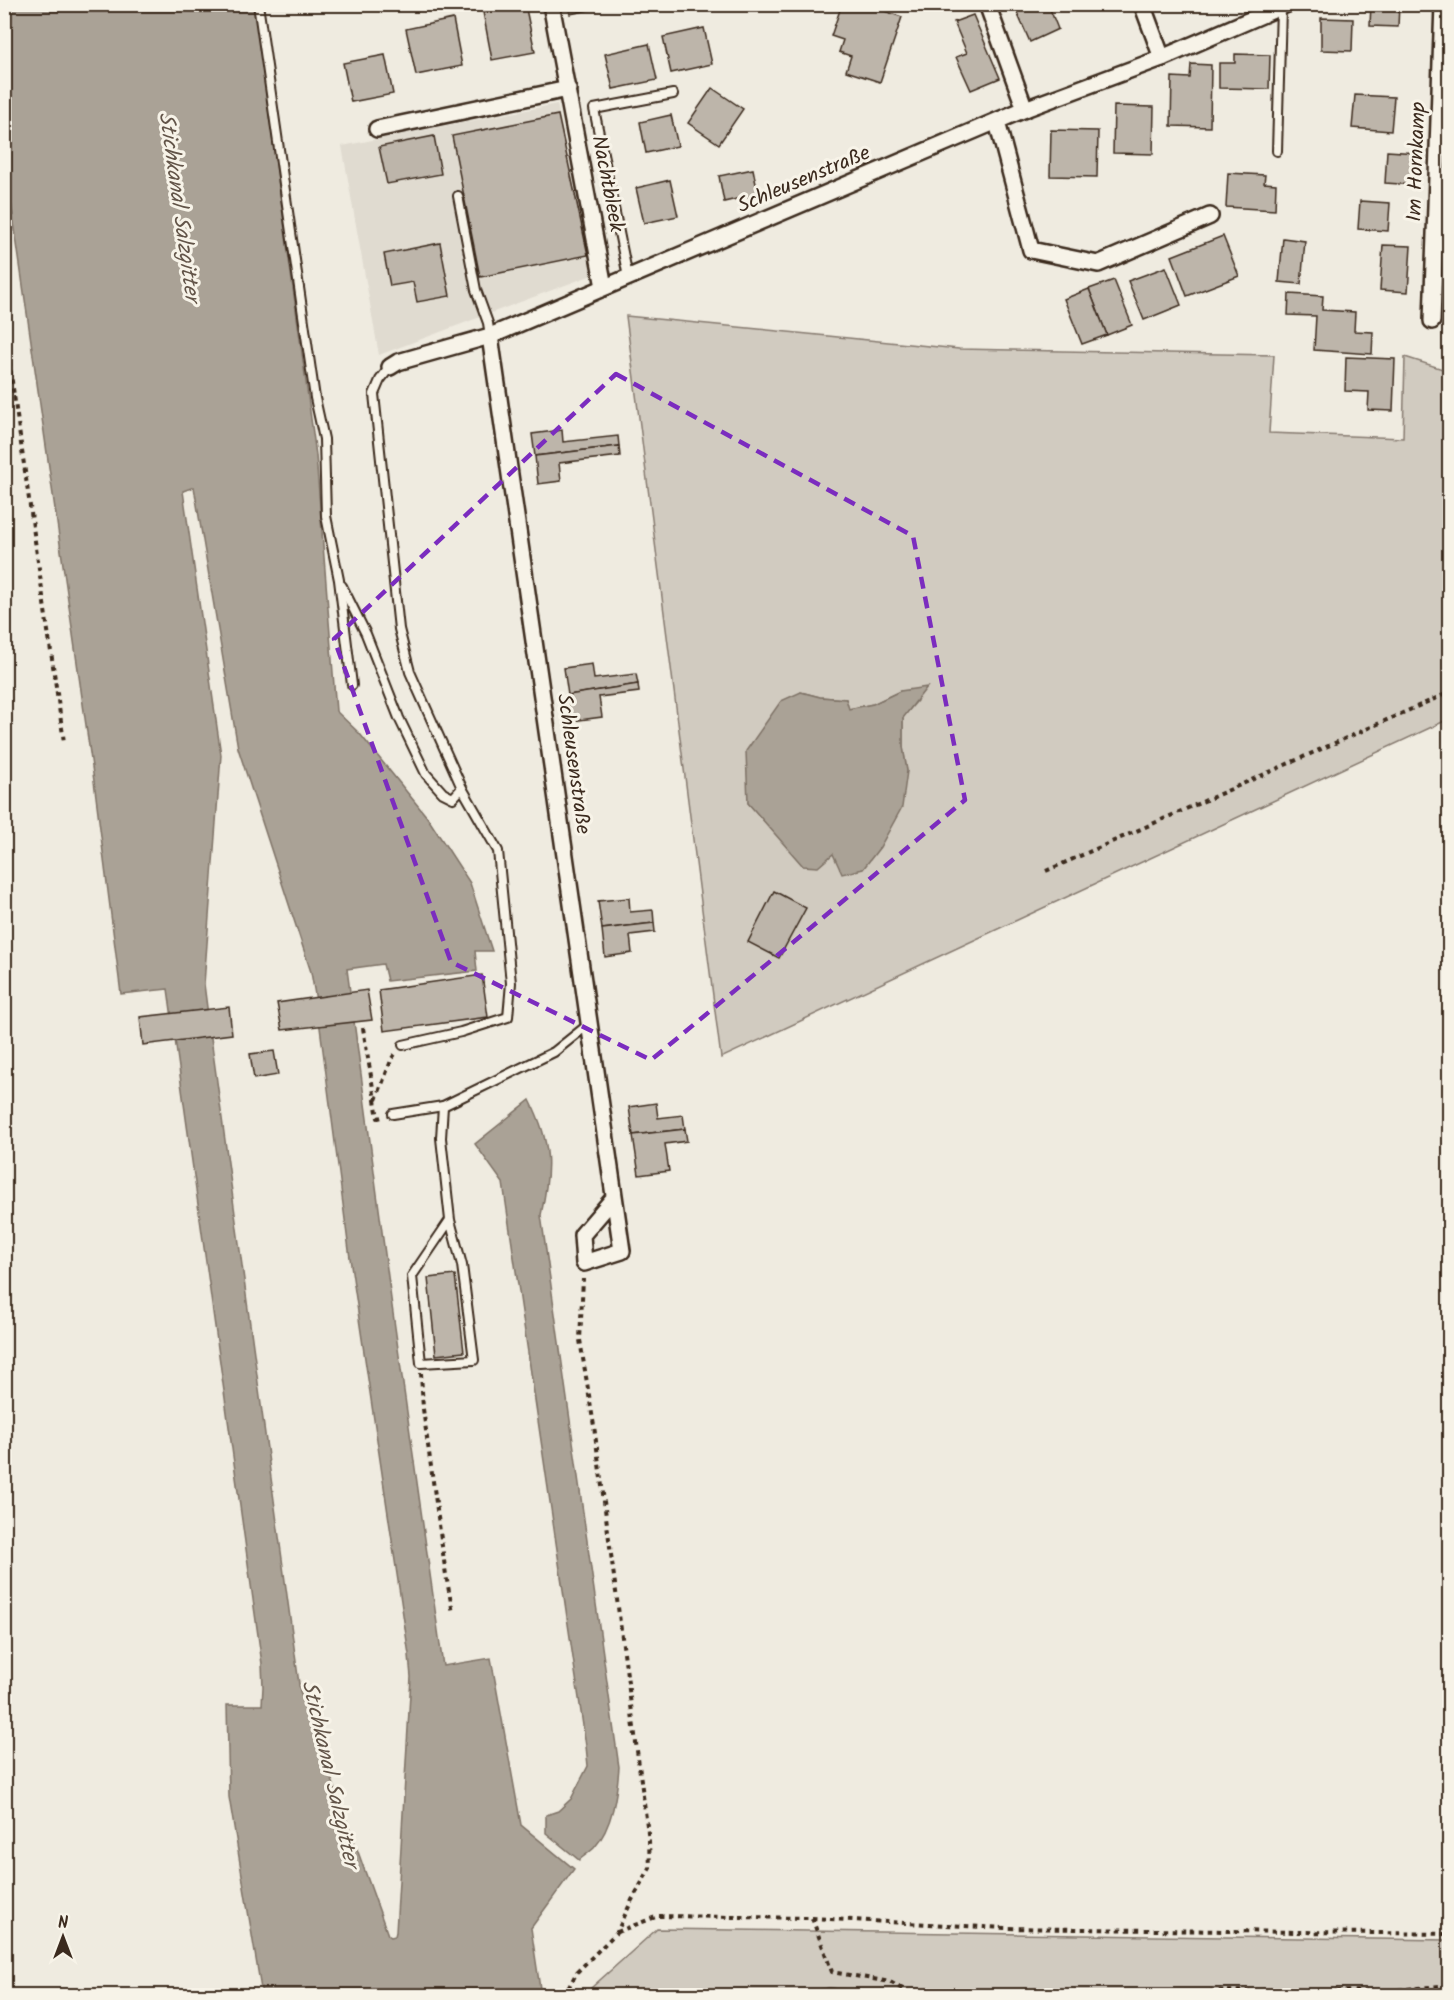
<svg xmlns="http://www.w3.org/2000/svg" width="1454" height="2000" viewBox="0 0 1454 2000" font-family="Kalam,sans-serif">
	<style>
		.built { fill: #e0dbd0 }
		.green { fill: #d1cbc0; stroke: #867a6f; stroke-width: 1.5; fill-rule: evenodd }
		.water { fill: #aaa296; stroke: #7e7266; stroke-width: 1.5; fill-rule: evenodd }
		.building { fill: #bdb5aa; stroke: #3b2a1e; stroke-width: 1.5 }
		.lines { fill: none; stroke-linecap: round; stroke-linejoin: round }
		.service-casing { stroke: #3b2a1e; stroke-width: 12 }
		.minor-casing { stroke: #3b2a1e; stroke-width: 20 }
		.path { stroke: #3b2a1e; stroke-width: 4; stroke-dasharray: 4.5 4.5; stroke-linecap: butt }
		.service { stroke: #f7f3e8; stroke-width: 8 }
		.minor { stroke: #f7f3e8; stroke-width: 15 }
		.marked { fill: none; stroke: #7b2cbf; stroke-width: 4.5; stroke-dasharray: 12 8; stroke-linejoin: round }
		.labels { text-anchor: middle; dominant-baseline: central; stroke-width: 6; stroke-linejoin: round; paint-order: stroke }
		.street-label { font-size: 21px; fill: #3b2a1e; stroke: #f7f3e8 }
		.water-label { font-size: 22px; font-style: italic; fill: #625448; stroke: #f7f3e8 }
	</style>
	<rect width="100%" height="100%" fill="#efebe0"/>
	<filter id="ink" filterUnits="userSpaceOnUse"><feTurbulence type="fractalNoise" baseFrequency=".0167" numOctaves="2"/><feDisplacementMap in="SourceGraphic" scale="12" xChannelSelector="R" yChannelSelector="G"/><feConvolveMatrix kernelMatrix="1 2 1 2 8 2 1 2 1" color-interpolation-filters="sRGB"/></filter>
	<g filter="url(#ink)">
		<path class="built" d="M 557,104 L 592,275 L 379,355 L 342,146 Z"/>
		<g class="green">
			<path d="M 626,316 L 959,349 L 1274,355 L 1269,433 L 1403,438 L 1405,357 L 1449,371 L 1449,719 L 721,1058 ZM 900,691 L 917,701 L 903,717 L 903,747 L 907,771 L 785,844 L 748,803 L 748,786 L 801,692 L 820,697 L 846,699 L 848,709 L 873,704 Z"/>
			<path d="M 657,1929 L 1449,1940 L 1449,1995 L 885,1996 L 879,1993 L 829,1988 L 791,1996 L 592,1996 L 591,1988 Z"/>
		</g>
		<g class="water">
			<path d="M 4,5 L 254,5 L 316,455 L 336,711 L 360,734 L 427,817 L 470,883 L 492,951 L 475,951 L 477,971 L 387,981 L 383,964 L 347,969 L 391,1299 L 443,1666 L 491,1658 L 521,1825 L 574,1869 L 531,1928 L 541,1995 L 262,1995 L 229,1797 L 227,1705 L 262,1705 L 263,1687 L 262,1664 L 168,989 L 121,994 L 94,781 L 5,160 ZM 194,487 L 238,748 L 311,972 L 318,1012 L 350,1258 L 409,1655 L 411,1677 L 396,1932 L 395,1936 L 391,1937 L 388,1935 L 300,1691 L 209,1023 L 204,984 L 221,755 L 183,491 Z"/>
			<path d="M 927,687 L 903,718 L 903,747 L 907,771 L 902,807 L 880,847 L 863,869 L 842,874 L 833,854 L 818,867 L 803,866 L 748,803 L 746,751 L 781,701 L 801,692 L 820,697 L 846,699 L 849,709 L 873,704 L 900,691 Z"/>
			<path d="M 530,1100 C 552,1144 551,1169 541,1215 L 619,1767 C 617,1793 613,1827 594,1848 C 590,1852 584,1856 579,1860 L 546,1833 L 546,1815 L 558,1811 L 571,1799 L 588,1766 L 586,1746 L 503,1183 L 475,1144 Z"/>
			<path d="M 829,1988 L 879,1993 L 885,1995 L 791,1995 Z"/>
		</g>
		<g class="building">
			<path d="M 518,4 L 525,4 L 535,52 L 492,60 L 483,12 Z"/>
			<path d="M 568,4 L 604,4 L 604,7 L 570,14 Z"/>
			<path d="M 842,4 L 864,4 L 902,17 L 880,82 L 846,71 L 851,56 L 839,52 L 843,40 L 831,36 Z"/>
			<path d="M 1028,4 L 1048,4 L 1058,29 L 1030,42 L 1016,10 Z"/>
			<path d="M 1371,4 L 1399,4 L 1398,27 L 1370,26 Z"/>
			<path d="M 973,15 L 1000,78 L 971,90 L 956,57 L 967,53 L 954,22 Z"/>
			<path d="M 1321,18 L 1353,19 L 1352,51 L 1321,50 Z"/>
			<path d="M 453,19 L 462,66 L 416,75 L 406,29 Z"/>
			<path d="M 704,28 L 712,64 L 671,73 L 663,37 Z"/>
			<path d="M 649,44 L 657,80 L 613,89 L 605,54 Z"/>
			<path d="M 1235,54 L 1270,55 L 1269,89 L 1219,88 L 1219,63 L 1235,63 Z"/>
			<path d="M 385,55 L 393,94 L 351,102 L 343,63 Z"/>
			<path d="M 1191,64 L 1211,65 L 1210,127 L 1171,126 L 1172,77 L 1190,78 Z"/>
			<path d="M 712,88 L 743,109 L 719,144 L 688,123 Z"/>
			<path d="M 1355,95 L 1394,97 L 1391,131 L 1352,128 Z"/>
			<path d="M 1114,106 L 1154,107 L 1153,154 L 1113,153 Z"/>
			<path d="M 558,115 L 588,255 L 480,277 L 452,136 Z"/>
			<path d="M 671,115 L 678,146 L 646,153 L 640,122 Z"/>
			<path d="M 1051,130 L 1098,131 L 1097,177 L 1050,176 Z"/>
			<path d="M 434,136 L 441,174 L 387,184 L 379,147 Z"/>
			<path d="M 1387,151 L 1417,153 L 1415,185 L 1385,183 Z"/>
			<path d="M 753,169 L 758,194 L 724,202 L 719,176 Z"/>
			<path d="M 1228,173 L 1265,175 L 1264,183 L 1276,184 L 1275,210 L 1226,207 Z"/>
			<path d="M 670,180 L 678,216 L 644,223 L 636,188 Z"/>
			<path d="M 1360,201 L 1390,203 L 1388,231 L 1358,229 Z"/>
			<path d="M 1223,236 L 1239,276 L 1187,296 L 1172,256 Z"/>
			<path d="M 1283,238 L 1305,241 L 1301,284 L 1279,282 Z"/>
			<path d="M 440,243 L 450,296 L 417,302 L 413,282 L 390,286 L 384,254 Z"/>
			<path d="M 1383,245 L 1411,246 L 1408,292 L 1380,290 Z"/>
			<path d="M 1166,267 L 1181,305 L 1144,320 L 1128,281 Z"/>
			<path d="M 1114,280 L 1132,325 L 1107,335 L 1089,289 Z"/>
			<path d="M 1089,289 L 1107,335 L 1082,344 L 1064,299 Z"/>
			<path d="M 1289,294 L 1323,296 L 1322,310 L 1355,312 L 1354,331 L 1373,332 L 1372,354 L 1314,350 L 1316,316 L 1288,315 Z"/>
			<path d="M 1346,357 L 1395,359 L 1393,411 L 1368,410 L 1369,392 L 1345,391 Z"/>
			<path d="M 562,430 L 563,442 L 618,436 L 619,446 L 535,456 L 532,434 Z"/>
			<path d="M 619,446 L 620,456 L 559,463 L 561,481 L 538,484 L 535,456 Z"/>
			<path d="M 592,664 L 594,679 L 636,674 L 638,684 L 568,695 L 564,668 Z"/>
			<path d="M 638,684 L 639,692 L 599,697 L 602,717 L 572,721 L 568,695 Z"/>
			<path d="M 774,891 L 806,908 L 779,958 L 748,942 Z"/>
			<path d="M 629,898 L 630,912 L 653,910 L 654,923 L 602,929 L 598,901 Z"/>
			<path d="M 654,923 L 655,932 L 630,935 L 632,953 L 605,957 L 602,929 Z"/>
			<path d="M 482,975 L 488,1017 L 384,1031 L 379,990 Z"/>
			<path d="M 367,990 L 372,1020 L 282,1030 L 277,1003 Z"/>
			<path d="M 229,1007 L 232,1034 L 143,1045 L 140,1017 Z"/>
			<path d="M 274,1051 L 278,1075 L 254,1079 L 250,1054 Z"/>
			<path d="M 656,1103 L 658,1118 L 683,1115 L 685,1129 L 633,1135 L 629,1107 Z"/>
			<path d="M 685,1129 L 687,1141 L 665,1144 L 669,1171 L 639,1175 L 633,1135 Z"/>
			<path d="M 455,1275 L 464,1352 L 436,1355 L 428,1278 Z"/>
		</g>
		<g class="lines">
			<g class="service-casing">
				<g id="service">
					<path d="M 258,4 L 315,398 L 324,439 L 326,516 L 339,580 L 352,685"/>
					<path d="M 1277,151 L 1281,7"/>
					<path d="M 458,196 L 476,290 L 488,323 L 490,336"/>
					<path d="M 628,277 L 594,109 L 673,94"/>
					<path d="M 390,367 L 380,380 L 374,394 L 399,629 L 410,672 L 462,788 L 498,851 L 511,983 L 508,1017 L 461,1032 L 403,1045"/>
					<path d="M 342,586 L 366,634 L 399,718 L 426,774 L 443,793 L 453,798 L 462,788"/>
					<path d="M 393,1114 L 443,1106"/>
					<path d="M 450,1220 L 412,1276 L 421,1363 L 474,1360 L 462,1265 L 450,1220 L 441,1138 L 443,1106 L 554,1052 L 589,1024"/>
				</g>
			</g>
			<g class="minor-casing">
				<g id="minor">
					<path d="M 551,4 L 604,287"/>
					<path d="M 987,4 L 1025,109"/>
					<path d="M 1142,4 L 1162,58"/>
					<path d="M 997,122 L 1031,250 L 1098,264 L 1210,216"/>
					<path d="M 377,129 L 568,89"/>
					<path d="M 1432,321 L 1443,4"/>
					<path d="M 490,336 L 622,1251 L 584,1263 L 582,1235 L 613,1199"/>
					<path d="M 390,367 L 398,362 L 490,336 L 1025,109 L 1162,58 L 1287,4"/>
				</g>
			</g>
			<g class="path">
				<path d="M 4,326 L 64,742"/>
				<path d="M 4,397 L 15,397"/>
				<path d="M 1046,871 L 1450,692"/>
				<path d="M 363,1028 L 378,1118 L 382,1117"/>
				<path d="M 376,1100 L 392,1058 L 396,1053"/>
				<path d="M 421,1373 L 423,1409 L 446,1575 L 453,1613"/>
				<path d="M 812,1918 L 832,1972 L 890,1982 L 915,1996"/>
				<path d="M 617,1932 L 658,1916 L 812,1918 L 1004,1928 L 1450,1934"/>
				<path d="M 564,1996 L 577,1972 L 617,1932 L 632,1900 L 650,1868 L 649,1841 L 594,1426 L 580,1340 L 583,1279"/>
				<path d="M 1174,1996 L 1215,1991 L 1386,1991 L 1450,1985"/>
			</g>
			<use href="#service" class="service"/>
			<use href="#minor" class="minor"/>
		</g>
	</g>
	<path class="marked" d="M 616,374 L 913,536 L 965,800 L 651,1060 L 451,962 L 334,639 Z"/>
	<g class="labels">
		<g class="street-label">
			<text transform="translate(1417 162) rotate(-88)">Im Hornkamp</text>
			<text transform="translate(804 180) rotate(-23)">Schleusenstraße</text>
			<text transform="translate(607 184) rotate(79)">Nachtbleek</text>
			<text transform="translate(573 764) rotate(82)">Schleusenstraße</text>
		</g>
		<g class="water-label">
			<text transform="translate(178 207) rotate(82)">Stichkanal Salzgitter</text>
			<text transform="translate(329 1774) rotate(77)">Stichkanal Salzgitter</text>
		</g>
	</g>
	<rect width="1454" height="2000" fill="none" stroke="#f7f3e8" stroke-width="24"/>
	<rect x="12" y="12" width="1430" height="1976" fill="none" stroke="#3b2a1e" stroke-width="2" filter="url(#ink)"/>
	<g transform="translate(63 1937)" stroke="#f7f3e8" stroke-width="4.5" paint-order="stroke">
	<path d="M0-4.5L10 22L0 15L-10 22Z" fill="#3b2a1e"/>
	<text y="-9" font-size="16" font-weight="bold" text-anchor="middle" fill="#3b2a1e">N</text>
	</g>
</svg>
